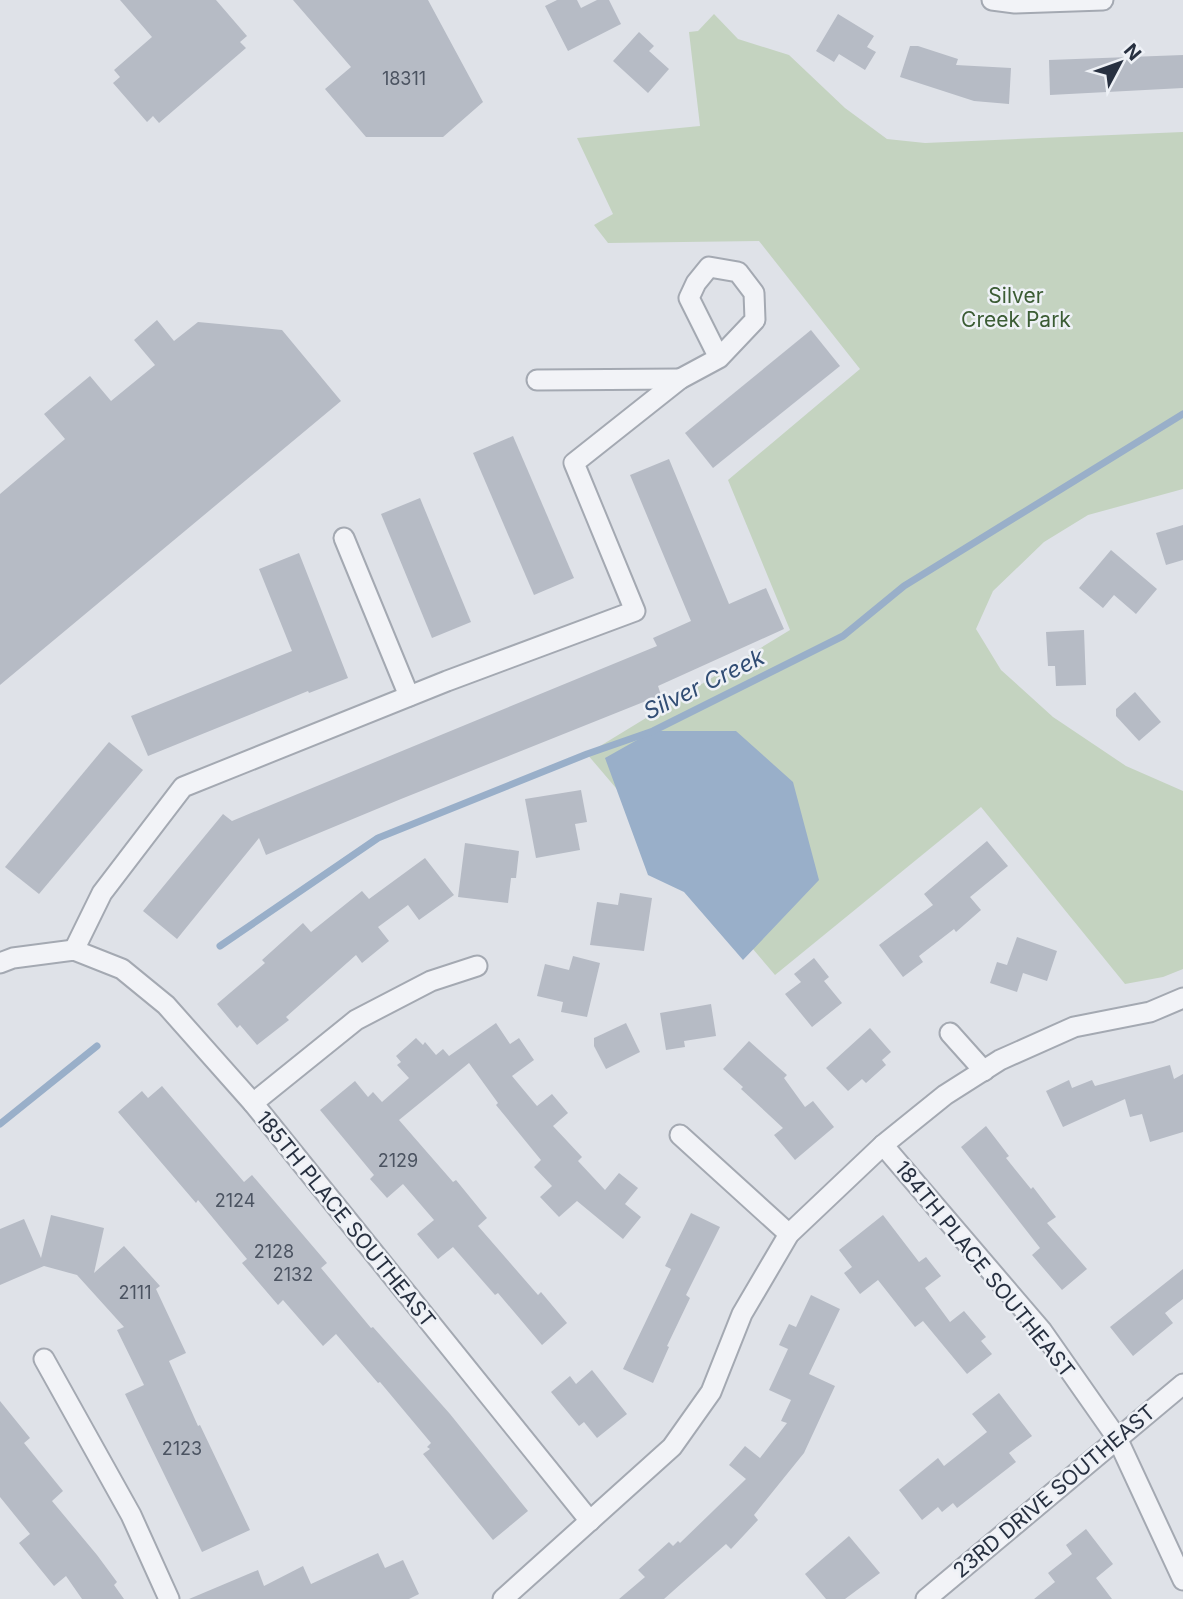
<svg xmlns="http://www.w3.org/2000/svg" width="1183" height="1599" viewBox="0 0 1183 1599" font-family="Inter,sans-serif">
	<style>
		.green { fill: #c4d3c0 }
		.water { fill: #99afc9 }
		.lines { fill: none; stroke-linecap: round; stroke-linejoin: round }
		.stream { stroke: #99afc9; stroke-width: 7 }
		.building { fill: #b6bbc5 }
		.minor-casing { stroke: #a4a9b2; stroke-width: 23 }
		.minor { stroke: #f2f3f7; stroke-width: 19 }
		.labels { text-anchor: middle; dominant-baseline: central; stroke-width: 5; stroke-linejoin: round; paint-order: stroke }
		.number-label { font-size: 18px; fill: #4b5361 }
		.park-label { font-size: 21px; fill: #3b5c34; stroke: #eef1f6 }
		.street-label { font-size: 21px; fill: #273040; stroke: #eef1f6 }
		.water-label { font-size: 23px; font-style: italic; fill: #314d74; stroke: #eef1f6 }
	</style>
	<rect width="100%" height="100%" fill="#dfe2e8"/>
	<path class="green" d="M 714,14 L 738,39 L 789,55 L 845,108 L 887,139 L 925,143 L 1183,132 L 1183,489 L 1088,515 L 1044,542 L 993,591 L 976,629 L 1001,670 L 1053,717 L 1126,766 L 1183,791 L 1183,969 L 1163,977 L 1125,984 L 981,807 L 775,975 L 587,754 L 790,630 L 728,480 L 860,369 L 759,241 L 608,243 L 594,225 L 613,214 L 577,138 L 700,126 L 689,32 L 698,31 Z"/>
	<path class="water" d="M 653,731 L 736,731 L 793,782 L 819,880 L 743,960 L 684,892 L 648,875 L 605,758 Z"/>
	<g class="lines">
		<g class="stream">
			<path d="M 220,946 L 378,838 L 587,754 L 653,731 L 843,636 L 904,586 L 1183,414"/>
			<path d="M 0,1124 L 97,1046"/>
		</g>
	</g>
	<g class="building">
		<path d="M 120,0 L 216,0 L 247,36 L 240,42 L 246,48 L 159,123 L 153,116 L 147,122 L 113,83 L 120,77 L 114,70 L 152,37 Z"/>
		<path d="M 293,0 L 428,0 L 483,102 L 443,137 L 366,137 L 325,89 L 351,67 Z"/>
		<path d="M 557,0 L 577,0 L 581,8 L 597,0 L 609,0 L 621,24 L 568,51 L 545,6 Z"/>
		<path d="M 838,14 L 874,36 L 867,47 L 876,52 L 865,70 L 839,54 L 834,62 L 816,51 Z"/>
		<path d="M 639,32 L 654,46 L 649,51 L 669,69 L 648,93 L 613,61 Z"/>
		<path d="M 910,46 L 918,46 L 958,59 L 956,65 L 1011,68 L 1009,104 L 974,101 L 900,77 Z"/>
		<path d="M 1183,55 L 1183,88 L 1050,95 L 1049,60 Z"/>
		<path d="M 157,320 L 174,341 L 198,322 L 282,330 L 341,401 L 0,685 L 0,494 L 65,439 L 44,414 L 90,376 L 111,401 L 155,365 L 134,340 Z"/>
		<path d="M 811,330 L 840,366 L 713,468 L 685,433 Z"/>
		<path d="M 513,436 L 574,578 L 534,595 L 473,453 Z"/>
		<path d="M 669,459 L 729,604 L 766,588 L 784,629 L 658,686 L 661,695 L 401,799 L 266,855 L 259,838 L 177,939 L 143,911 L 223,814 L 232,821 L 657,646 L 653,638 L 691,621 L 630,475 Z"/>
		<path d="M 420,498 L 471,622 L 432,638 L 381,514 Z"/>
		<path d="M 1183,525 L 1183,560 L 1166,565 L 1156,533 Z"/>
		<path d="M 1111,550 L 1157,589 L 1136,614 L 1114,595 L 1103,608 L 1079,588 Z"/>
		<path d="M 299,553 L 348,678 L 309,693 L 308,691 L 148,756 L 131,716 L 292,651 L 259,569 Z"/>
		<path d="M 1084,630 L 1086,685 L 1056,686 L 1055,666 L 1048,666 L 1046,632 Z"/>
		<path d="M 1135,692 L 1161,722 L 1139,741 L 1116,716 L 1116,709 Z"/>
		<path d="M 109,742 L 143,770 L 39,894 L 5,867 Z"/>
		<path d="M 581,790 L 587,822 L 575,824 L 580,850 L 536,858 L 525,799 Z"/>
		<path d="M 987,841 L 1008,866 L 970,897 L 981,910 L 956,932 L 954,929 L 919,956 L 923,962 L 903,977 L 879,945 L 933,905 L 924,894 Z"/>
		<path d="M 465,843 L 519,851 L 516,878 L 511,878 L 508,903 L 458,897 Z"/>
		<path d="M 425,858 L 454,895 L 419,920 L 408,905 L 378,927 L 389,941 L 362,963 L 356,955 L 286,1017 L 289,1020 L 257,1045 L 240,1025 L 237,1028 L 217,1004 L 265,963 L 262,960 L 303,923 L 311,932 L 362,891 L 369,899 Z"/>
		<path d="M 620,893 L 652,898 L 644,951 L 590,945 L 597,902 L 618,905 Z"/>
		<path d="M 1017,937 L 1057,951 L 1047,981 L 1023,973 L 1017,992 L 990,983 L 997,962 L 1007,965 Z"/>
		<path d="M 573,956 L 600,963 L 587,1017 L 561,1012 L 563,1002 L 537,996 L 545,964 L 569,970 Z"/>
		<path d="M 814,958 L 829,977 L 824,981 L 842,1003 L 812,1027 L 785,994 L 801,982 L 794,974 Z"/>
		<path d="M 711,1004 L 716,1036 L 684,1041 L 685,1047 L 666,1050 L 660,1013 Z"/>
		<path d="M 496,1023 L 510,1044 L 519,1038 L 534,1060 L 512,1076 L 537,1106 L 552,1094 L 568,1113 L 553,1126 L 582,1157 L 578,1161 L 605,1190 L 619,1173 L 638,1188 L 625,1204 L 641,1217 L 623,1239 L 577,1201 L 559,1217 L 540,1197 L 552,1186 L 534,1167 L 541,1160 L 496,1105 L 498,1103 L 469,1063 L 399,1120 L 453,1182 L 456,1180 L 487,1218 L 478,1226 L 538,1295 L 541,1292 L 567,1323 L 542,1345 L 498,1293 L 495,1295 L 453,1247 L 438,1259 L 417,1234 L 434,1220 L 403,1184 L 387,1198 L 370,1179 L 374,1175 L 320,1110 L 355,1081 L 368,1097 L 373,1092 L 382,1102 L 409,1078 L 397,1065 L 401,1062 L 396,1056 L 416,1038 L 423,1045 L 425,1042 L 436,1055 L 443,1049 L 449,1056 Z"/>
		<path d="M 626,1023 L 640,1052 L 606,1069 L 594,1046 L 594,1038 Z"/>
		<path d="M 870,1028 L 891,1052 L 882,1060 L 886,1065 L 866,1083 L 862,1079 L 848,1091 L 826,1068 Z"/>
		<path d="M 749,1041 L 787,1075 L 784,1078 L 805,1107 L 813,1101 L 834,1127 L 795,1160 L 774,1135 L 783,1128 L 741,1089 L 743,1087 L 723,1069 Z"/>
		<path d="M 1170,1065 L 1174,1079 L 1183,1074 L 1183,1132 L 1150,1142 L 1142,1114 L 1130,1117 L 1125,1099 L 1063,1127 L 1046,1091 L 1069,1080 L 1072,1088 L 1092,1080 L 1095,1086 Z"/>
		<path d="M 162,1086 L 244,1182 L 252,1175 L 327,1263 L 321,1268 L 371,1328 L 373,1327 L 450,1414 L 528,1511 L 493,1540 L 423,1454 L 430,1449 L 427,1447 L 431,1443 L 380,1382 L 378,1383 L 336,1334 L 323,1346 L 283,1300 L 278,1305 L 242,1263 L 247,1259 L 198,1200 L 196,1203 L 118,1112 L 142,1091 L 148,1098 Z"/>
		<path d="M 986,1126 L 1009,1156 L 1006,1158 L 1031,1189 L 1033,1187 L 1056,1217 L 1047,1223 L 1087,1269 L 1062,1290 L 1032,1255 L 1040,1248 L 961,1147 Z"/>
		<path d="M 691,1213 L 720,1227 L 686,1295 L 690,1298 L 667,1346 L 669,1347 L 653,1383 L 623,1369 L 671,1269 L 665,1266 Z"/>
		<path d="M 51,1215 L 104,1228 L 94,1273 L 124,1246 L 160,1286 L 156,1289 L 186,1353 L 169,1361 L 198,1426 L 200,1425 L 250,1530 L 202,1552 L 125,1394 L 144,1385 L 117,1330 L 124,1327 L 77,1275 L 44,1266 L 0,1285 L 0,1229 L 24,1219 L 41,1258 Z"/>
		<path d="M 883,1215 L 919,1262 L 926,1257 L 941,1276 L 925,1288 L 950,1322 L 964,1311 L 986,1337 L 981,1341 L 992,1354 L 967,1374 L 923,1321 L 915,1327 L 878,1280 L 860,1294 L 844,1273 L 852,1267 L 839,1250 Z"/>
		<path d="M 1183,1269 L 1183,1299 L 1165,1313 L 1173,1323 L 1133,1356 L 1110,1327 Z"/>
		<path d="M 811,1295 L 840,1309 L 809,1374 L 835,1386 L 804,1453 L 754,1515 L 758,1520 L 731,1549 L 726,1544 L 664,1599 L 619,1599 L 645,1577 L 638,1570 L 669,1542 L 673,1546 L 678,1541 L 680,1543 L 746,1479 L 729,1465 L 745,1446 L 760,1458 L 787,1423 L 781,1421 L 791,1400 L 769,1390 L 788,1349 L 779,1345 L 789,1324 L 796,1327 Z"/>
		<path d="M 592,1370 L 627,1414 L 597,1438 L 584,1422 L 579,1426 L 551,1392 L 570,1376 L 576,1384 Z"/>
		<path d="M 999,1393 L 1032,1436 L 1009,1453 L 1016,1462 L 957,1508 L 953,1503 L 942,1512 L 938,1507 L 922,1520 L 899,1490 L 938,1458 L 944,1466 L 987,1432 L 972,1414 Z"/>
		<path d="M 0,1401 L 30,1438 L 24,1443 L 63,1491 L 52,1501 L 97,1555 L 117,1582 L 114,1585 L 124,1599 L 82,1599 L 66,1576 L 54,1586 L 19,1543 L 30,1534 L 0,1497 Z"/>
		<path d="M 1086,1529 L 1113,1564 L 1096,1578 L 1112,1599 L 1034,1599 L 1055,1582 L 1048,1573 L 1072,1554 L 1066,1545 Z"/>
		<path d="M 849,1536 L 880,1573 L 845,1599 L 826,1599 L 805,1574 Z"/>
		<path d="M 378,1553 L 385,1568 L 403,1560 L 419,1594 L 409,1599 L 189,1599 L 258,1570 L 264,1586 L 303,1566 L 311,1584 Z"/>
	</g>
	<g class="lines">
		<g class="minor-casing">
			<g id="minor">
				<path d="M 992,0 L 1015,3 L 1103,0"/>
				<path d="M 537,380 L 680,379"/>
				<path d="M 344,538 L 409,696"/>
				<path d="M 74,950 L 102,893 L 183,787 L 447,681 L 635,611 L 574,463 L 680,379 L 719,358 L 755,320 L 754,293 L 738,272 L 709,267 L 696,283 L 689,298 L 719,358"/>
				<path d="M 0,963 L 13,958 L 74,950 L 122,969 L 166,1005 L 253,1103 L 590,1521"/>
				<path d="M 950,1033 L 984,1071"/>
				<path d="M 253,1103 L 356,1020 L 431,981 L 477,966"/>
				<path d="M 680,1135 L 789,1234"/>
				<path d="M 883,1145 L 1042,1331 L 1117,1438 L 1183,1580"/>
				<path d="M 44,1359 L 131,1515 L 169,1599"/>
				<path d="M 503,1599 L 672,1447 L 711,1392 L 742,1314 L 789,1234 L 883,1145 L 945,1095 L 1000,1060 L 1074,1027 L 1150,1012 L 1183,998"/>
				<path d="M 926,1599 L 1183,1384"/>
			</g>
		</g>
		<use href="#minor" class="minor"/>
	</g>
	<g class="labels">
		<g class="number-label">
			<text x="404" y="78">18311</text>
			<text x="398" y="1160">2129</text>
			<text x="235" y="1200">2124</text>
			<text x="274" y="1251">2128</text>
			<text x="293" y="1274">2132</text>
			<text x="135" y="1292">2111</text>
			<text x="182" y="1448">2123</text>
		</g>
		<g class="park-label">
			<text x="1016" y="295">Silver<tspan x="1016" dy="24">Creek Park</tspan></text>
		</g>
		<g class="street-label">
			<text transform="translate(346 1219) rotate(51)">185TH PLACE SOUTHEAST</text>
			<text transform="translate(985 1269) rotate(51)">184TH PLACE SOUTHEAST</text>
			<text transform="translate(1054 1491) rotate(-40)">23RD DRIVE SOUTHEAST</text>
		</g>
		<g class="water-label">
			<text transform="translate(704 684) rotate(-26)">Silver Creek</text>
		</g>
	</g>
	<g transform="translate(1120 63) rotate(49)" stroke="#eef1f6" stroke-width="5" paint-order="stroke">
	<path d="M0-5L12 26L0 18L-12 26Z" fill="#273040"/>
	<text y="-10" font-size="19" font-weight="bold" text-anchor="middle" fill="#273040">N</text>
	</g>
</svg>
